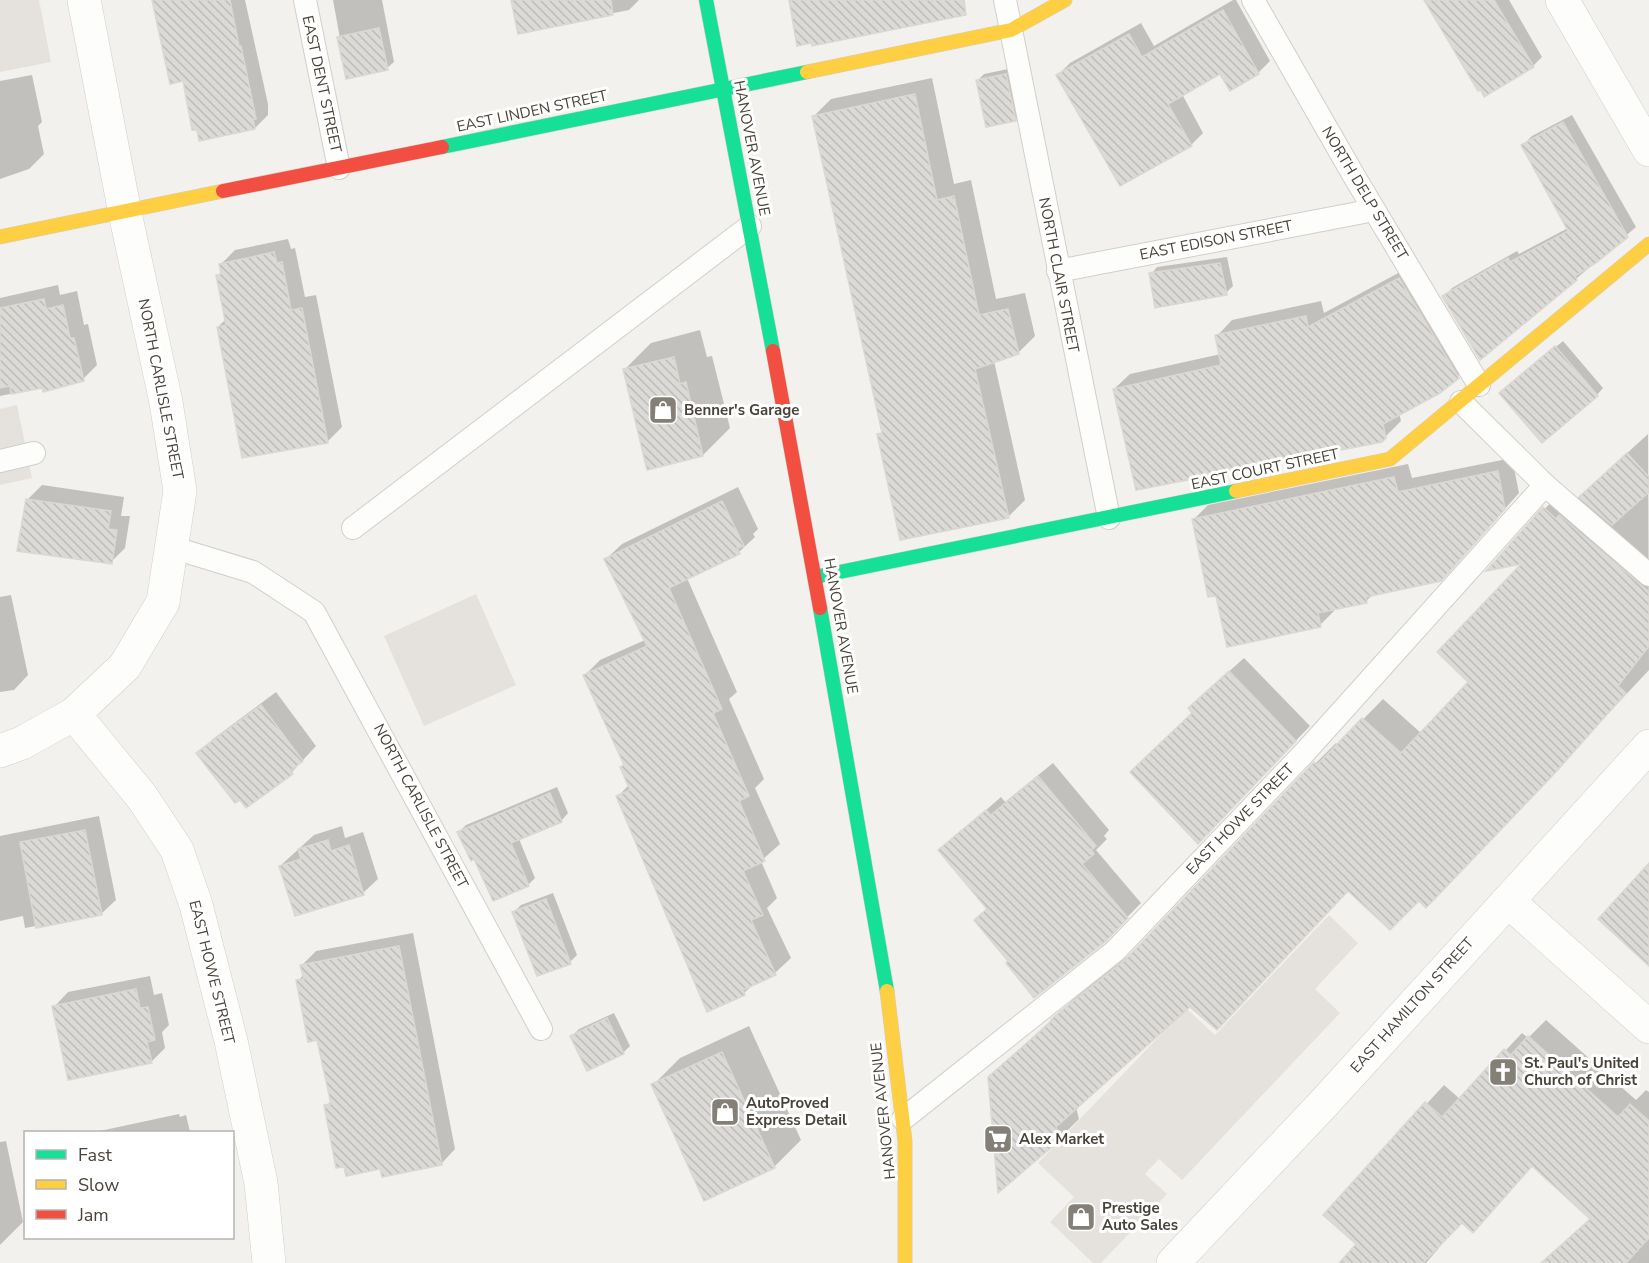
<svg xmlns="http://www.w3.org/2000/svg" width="1649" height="1263" viewBox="0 0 1649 1263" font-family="'Nunito Sans',sans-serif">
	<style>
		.parking { fill: #e5e2de }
		.shadow { fill: #0003 }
		.building { fill: url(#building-back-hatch); stroke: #dbd8d3; stroke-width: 1.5 }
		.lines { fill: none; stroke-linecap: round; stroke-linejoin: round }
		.lane-casing { stroke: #d1cfcb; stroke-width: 24 }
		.street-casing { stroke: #d1cfcb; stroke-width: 34 }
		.fast-casing { stroke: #d2cec5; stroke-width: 15 }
		.slow-casing { stroke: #d2cec5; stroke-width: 15 }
		.jam-casing { stroke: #d2cec5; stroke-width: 15 }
		.lane { stroke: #fdfdfc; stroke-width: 22 }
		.street { stroke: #fdfdfc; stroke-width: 33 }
		.fast { stroke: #16e098; stroke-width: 14 }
		.slow { stroke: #ffcf43; stroke-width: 14 }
		.jam { stroke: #f24e42; stroke-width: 14 }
		.labels { text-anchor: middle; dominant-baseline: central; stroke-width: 6; stroke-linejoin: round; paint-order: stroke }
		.street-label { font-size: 15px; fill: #494339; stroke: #fff }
		.poi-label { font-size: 15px; font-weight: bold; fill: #494339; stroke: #fff; text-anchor: start }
	</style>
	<defs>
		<pattern id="building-back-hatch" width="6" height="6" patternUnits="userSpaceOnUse" patternTransform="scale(1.5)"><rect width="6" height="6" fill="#dcdad6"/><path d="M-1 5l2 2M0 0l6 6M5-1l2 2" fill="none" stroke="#bebcb8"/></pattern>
	</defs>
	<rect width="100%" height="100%" fill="#f3f1ed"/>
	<g class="parking">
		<path d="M 0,0 L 39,0 L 51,62 L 0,72 Z"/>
		<path d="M 17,405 L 32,478 L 0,485 L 0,409 Z"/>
		<path d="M 476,594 L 516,685 L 424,726 L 384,636 Z"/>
		<path d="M 1329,915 L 1358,943 L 1315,989 L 1340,1013 L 1182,1180 L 1159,1159 L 1145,1174 L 1167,1194 L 1101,1263 L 1093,1263 L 1050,1222 L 1074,1197 L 1038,1163 L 1186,1008 L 1215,1035 Z"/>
	</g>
	<g class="shadow">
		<path d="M 153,0 L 245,0 L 268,104 L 268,115 L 255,128 L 184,79 Z"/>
		<path d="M 333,0 L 382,0 L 394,62 L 387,68 L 347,77 Z"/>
		<path d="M 513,0 L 639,0 L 629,10 L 519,32 Z"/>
		<path d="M 1233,0 L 1236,0 L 1270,61 L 1258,73 L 1231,88 L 1221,72 L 1182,94 L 1203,133 L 1191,145 L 1120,184 L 1058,75 L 1070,63 L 1141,23 L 1154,46 Z"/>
		<path d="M 1426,0 L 1509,0 L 1542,57 L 1533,66 Z"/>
		<path d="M 1013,68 L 1022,113 L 1015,120 L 977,81 L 984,74 Z"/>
		<path d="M 32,75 L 42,122 L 38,126 L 44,154 L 29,169 L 0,179 L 0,81 Z"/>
		<path d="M 932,78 L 954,184 L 971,180 L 996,299 L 1025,293 L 1035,336 L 1018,353 L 994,361 L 1025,500 L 1008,517 L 879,435 L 883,431 L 814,116 L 831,99 Z"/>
		<path d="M 1572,115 L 1636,227 L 1576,279 L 1444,297 L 1452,288 L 1517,251 L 1519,254 L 1568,228 L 1523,145 L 1532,136 Z"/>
		<path d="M 288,239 L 291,249 L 295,248 L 305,297 L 316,295 L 342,427 L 327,442 L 218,327 L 226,319 L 218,276 L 222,271 L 221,264 L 235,250 Z"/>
		<path d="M 1227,257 L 1233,286 L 1226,293 L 1151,274 L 1157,267 Z"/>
		<path d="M 1415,264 L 1473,361 L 1458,376 L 1399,413 L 1401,421 L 1385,437 L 1114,389 L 1130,374 L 1221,354 L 1217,336 L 1232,320 L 1321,301 L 1324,313 Z"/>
		<path d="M 58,285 L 60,295 L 77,291 L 84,325 L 88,324 L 97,365 L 83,379 L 0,396 L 0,298 Z"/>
		<path d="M 700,330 L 707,357 L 712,356 L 730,428 L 703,455 L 624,370 L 651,343 Z"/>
		<path d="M 1563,341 L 1603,388 L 1597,395 L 1508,386 Z"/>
		<path d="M 1648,434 L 1649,670 L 1447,886 L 1419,899 L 1349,889 L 1190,1005 L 1076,1107 L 1079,1119 L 1059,1139 L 990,1077 L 1074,999 L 1143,944 L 1316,763 L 1336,743 L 1338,745 L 1383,699 L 1422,734 L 1470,682 L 1525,561 L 1490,569 L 1564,488 L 1577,499 Z"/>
		<path d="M 1512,458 L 1519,493 L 1455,565 L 1374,594 L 1366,601 L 1334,608 L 1334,611 L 1320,625 L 1217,594 L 1194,519 L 1208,505 L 1408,464 L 1412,478 Z"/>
		<path d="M 42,485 L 124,497 L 121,516 L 130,516 L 125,548 L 111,562 L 27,500 Z"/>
		<path d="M 738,487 L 758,529 L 753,534 L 755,537 L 739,552 L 687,578 L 737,692 L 729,699 L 764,779 L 755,788 L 780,844 L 761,861 L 777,898 L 767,908 L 791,958 L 775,973 L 756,982 L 744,993 L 708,1010 L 618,796 L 629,785 L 622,767 L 625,764 L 585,675 L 600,660 L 645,640 L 606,559 L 622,544 Z"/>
		<path d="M 11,595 L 28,675 L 14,690 L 0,692 L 0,597 Z"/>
		<path d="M 1244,658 L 1310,726 L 1212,828 L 1194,712 L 1204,694 Z"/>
		<path d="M 276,692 L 316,746 L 292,772 L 246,806 L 198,753 L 213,739 Z"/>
		<path d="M 1053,763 L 1109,830 L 1104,836 L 1107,839 L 1096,850 L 1141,903 L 1105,940 L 1010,960 L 976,920 L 988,907 L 940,850 L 1001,797 L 1005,802 Z"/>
		<path d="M 557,787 L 568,813 L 562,820 L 519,839 L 535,878 L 528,885 L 475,857 L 459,832 L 466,825 Z"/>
		<path d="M 99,816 L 116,900 L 101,914 L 25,928 L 23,916 L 0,921 L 0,836 Z"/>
		<path d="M 342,826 L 345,838 L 363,832 L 378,879 L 363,893 L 280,866 L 314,835 Z"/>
		<path d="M 553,893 L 577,955 L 570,962 L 514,912 L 521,905 Z"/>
		<path d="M 413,933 L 455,1149 L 441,1164 L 381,1168 L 326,1106 L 332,1100 L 318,1038 L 298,981 L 304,974 L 302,965 L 316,951 Z"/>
		<path d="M 150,976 L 154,995 L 162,993 L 169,1025 L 162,1032 L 165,1048 L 151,1062 L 54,1007 L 68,992 Z"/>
		<path d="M 614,1013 L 630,1046 L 623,1053 L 572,1036 L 579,1029 Z"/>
		<path d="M 1546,1020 L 1636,1100 L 1646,1090 L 1649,1092 L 1649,1263 L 1543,1263 L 1592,1218 L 1533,1165 L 1473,1231 L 1462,1221 L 1437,1246 L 1439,1248 L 1426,1263 L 1364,1263 L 1358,1244 L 1325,1214 L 1444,1085 L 1460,1099 L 1522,1033 L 1528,1038 Z"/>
		<path d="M 749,1026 L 801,1140 L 774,1167 L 653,1085 L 680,1058 Z"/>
		<path d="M 179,1114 L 180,1117 L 186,1115 L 190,1132 L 95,1132 Z"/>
		<path d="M 6,1141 L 23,1222 L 0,1245 L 0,1142 Z"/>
	</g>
	<g class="building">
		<path d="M 152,0 L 230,0 L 239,46 L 241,46 L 256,119 L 253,119 L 255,129 L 199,141 L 197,130 L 192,130 L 183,81 L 170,84 Z"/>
		<path d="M 511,0 L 611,0 L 613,15 L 518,34 Z"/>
		<path d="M 789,0 L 964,0 L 966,15 L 812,46 L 811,43 L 797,46 Z"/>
		<path d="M 1424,0 L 1494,0 L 1534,67 L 1484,97 L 1481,90 L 1478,91 Z"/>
		<path d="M 1223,10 L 1259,74 L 1230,91 L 1220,74 L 1168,104 L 1192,146 L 1120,186 L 1056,75 L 1129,34 L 1142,57 Z"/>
		<path d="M 379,28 L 388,70 L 346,79 L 337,37 Z"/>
		<path d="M 1006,74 L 1016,121 L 986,127 L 976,80 Z"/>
		<path d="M 915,94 L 937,200 L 954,196 L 979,315 L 1008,309 L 1019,354 L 975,369 L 1009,518 L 900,540 L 877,434 L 882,433 L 812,116 Z"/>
		<path d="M 1563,122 L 1628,237 L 1596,263 L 1575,276 L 1577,280 L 1480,360 L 1442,296 L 1508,258 L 1510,262 L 1568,231 L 1521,145 Z"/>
		<path d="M 274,252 L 277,263 L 282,262 L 291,310 L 302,308 L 328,443 L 242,458 L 217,327 L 226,325 L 216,275 L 221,274 L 219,264 Z"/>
		<path d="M 1220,263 L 1227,295 L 1155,308 L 1149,273 Z"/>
		<path d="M 1399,278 L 1459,378 L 1440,393 L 1383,424 L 1386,438 L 1382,442 L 1136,490 L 1113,389 L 1221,365 L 1215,335 L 1306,316 L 1308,327 Z"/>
		<path d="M 44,299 L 46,309 L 63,305 L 70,338 L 74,338 L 84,381 L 43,392 L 42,388 L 11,394 L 10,386 L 0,388 L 0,308 Z"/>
		<path d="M 1555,346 L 1598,396 L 1542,443 L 1499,393 Z"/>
		<path d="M 674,357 L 680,384 L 686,382 L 703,456 L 647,470 L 623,369 Z"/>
		<path d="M 1627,453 L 1649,477 L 1649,492 L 1612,525 L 1579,497 Z"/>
		<path d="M 1498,471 L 1505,509 L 1441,581 L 1366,597 L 1367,603 L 1318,613 L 1321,627 L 1227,647 L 1216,596 L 1208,597 L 1192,519 L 1394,477 L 1398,492 Z"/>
		<path d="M 26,499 L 111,511 L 108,529 L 117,530 L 112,564 L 17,551 Z"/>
		<path d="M 722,501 L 744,546 L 737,548 L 740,554 L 669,588 L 722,709 L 713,713 L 749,796 L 739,801 L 765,861 L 743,871 L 763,915 L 751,920 L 776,975 L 743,990 L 745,995 L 707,1012 L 616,796 L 630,790 L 620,767 L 624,765 L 583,675 L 647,646 L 604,559 Z"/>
		<path d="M 1543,507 L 1556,519 L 1559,515 L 1649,592 L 1649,646 L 1618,686 L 1626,693 L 1555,773 L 1426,908 L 1419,901 L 1390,930 L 1348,891 L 1217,1030 L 1190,1007 L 1056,1127 L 1060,1140 L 998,1193 L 988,1077 L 1053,1020 L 1051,1019 L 1125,960 L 1314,762 L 1317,765 L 1362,718 L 1401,753 L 1468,682 L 1437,652 L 1521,564 L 1486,571 Z"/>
		<path d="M 1229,671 L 1296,741 L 1198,844 L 1130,772 L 1192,713 L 1188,708 Z"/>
		<path d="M 261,705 L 303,761 L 290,771 L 293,774 L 246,808 L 240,800 L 235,803 L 196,753 Z"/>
		<path d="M 1038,776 L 1096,846 L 1091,850 L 1094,854 L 1082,864 L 1128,918 L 1106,941 L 1034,998 L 1006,963 L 1008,961 L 974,920 L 987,909 L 938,850 L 986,810 L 991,815 Z"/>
		<path d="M 550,793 L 562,822 L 511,843 L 529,886 L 493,901 L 474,859 L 471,861 L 457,832 Z"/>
		<path d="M 85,830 L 102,915 L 36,928 L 20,842 Z"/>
		<path d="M 328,840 L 331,851 L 349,845 L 364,895 L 295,916 L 279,866 L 301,859 L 298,849 Z"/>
		<path d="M 1649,863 L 1649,966 L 1598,919 Z"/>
		<path d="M 546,899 L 571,964 L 537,976 L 512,912 Z"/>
		<path d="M 399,946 L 442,1165 L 382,1177 L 380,1169 L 346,1176 L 344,1167 L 336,1168 L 324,1105 L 331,1104 L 317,1040 L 308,1042 L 296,980 L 304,979 L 300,965 Z"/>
		<path d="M 136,989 L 140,1008 L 148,1007 L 155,1040 L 147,1042 L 152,1063 L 68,1080 L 52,1006 Z"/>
		<path d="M 607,1018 L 624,1054 L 587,1071 L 570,1036 Z"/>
		<path d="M 1528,1036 L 1618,1117 L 1630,1104 L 1649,1121 L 1649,1238 L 1626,1263 L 1541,1263 L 1590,1219 L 1532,1166 L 1473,1233 L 1462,1223 L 1423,1263 L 1339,1263 L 1356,1244 L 1323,1215 L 1425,1102 L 1442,1117 L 1504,1049 L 1511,1055 Z"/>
		<path d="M 722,1052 L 775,1168 L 704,1201 L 651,1084 Z"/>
	</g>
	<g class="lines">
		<g class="lane-casing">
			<g id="lane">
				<path d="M 305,0 L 339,168"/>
				<path d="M 1005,0 L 1109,518"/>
				<path d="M 1253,0 L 1354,176 L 1479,385"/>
				<path d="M 1058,271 L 1374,210"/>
				<path d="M 1461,402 L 1545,485 L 1649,575"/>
				<path d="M 0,461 L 34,453"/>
				<path d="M 353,528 L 750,226"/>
				<path d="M 171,547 L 253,572 L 314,612 L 541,1029"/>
				<path d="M 903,1119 L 1115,951 L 1306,751 L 1545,485"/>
			</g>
		</g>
		<g class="street-casing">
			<g id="street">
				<path d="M 1562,0 L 1649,150"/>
				<path d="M 74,714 L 142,797 L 177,850 L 196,905 L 231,1041 L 261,1183 L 269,1263"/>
				<path d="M 0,751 L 22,743 L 74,714 L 125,666 L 163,602 L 180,491 L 166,402 L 125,213 L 84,0"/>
				<path d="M 1508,901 L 1649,1027"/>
				<path d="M 1173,1263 L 1325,1102 L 1649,746"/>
			</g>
		</g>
		<g class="fast-casing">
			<g id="fast">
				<path d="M 706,0 L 773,351"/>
				<path d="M 442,147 L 807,72"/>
				<path d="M 815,577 L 1236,491"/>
				<path d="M 820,608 L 887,991"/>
			</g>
		</g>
		<g class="slow-casing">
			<g id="slow">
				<path d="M 807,72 L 1011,30 L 1065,0"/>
				<path d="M 0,237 L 223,191"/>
				<path d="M 1236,491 L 1390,459 L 1649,244"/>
				<path d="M 887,991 L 905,1141 L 905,1263"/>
			</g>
		</g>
		<g class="jam-casing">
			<g id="jam">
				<path d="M 223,191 L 442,147"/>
				<path d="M 773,351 L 820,608"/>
			</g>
		</g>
		<use href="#lane" class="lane"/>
		<use href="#street" class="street"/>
		<use href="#fast" class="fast"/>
		<use href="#slow" class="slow"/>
		<use href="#jam" class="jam"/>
	</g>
	<defs>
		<g id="shop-square" transform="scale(1.5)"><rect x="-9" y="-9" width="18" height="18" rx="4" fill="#848078" stroke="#fff"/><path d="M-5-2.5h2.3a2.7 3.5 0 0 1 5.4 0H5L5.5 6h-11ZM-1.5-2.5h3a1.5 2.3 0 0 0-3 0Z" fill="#fff"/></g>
		<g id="church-square" transform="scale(1.5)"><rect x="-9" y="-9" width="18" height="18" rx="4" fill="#848078" stroke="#fff"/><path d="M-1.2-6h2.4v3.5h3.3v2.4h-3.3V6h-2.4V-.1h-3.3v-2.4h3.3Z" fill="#fff"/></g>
		<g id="supermarket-square" transform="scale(1.5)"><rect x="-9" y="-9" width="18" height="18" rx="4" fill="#848078" stroke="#fff"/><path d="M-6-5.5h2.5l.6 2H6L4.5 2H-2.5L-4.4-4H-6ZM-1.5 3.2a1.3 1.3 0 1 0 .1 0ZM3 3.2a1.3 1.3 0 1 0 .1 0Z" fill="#fff"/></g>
	</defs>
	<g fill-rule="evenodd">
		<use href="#shop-square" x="663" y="410"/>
		<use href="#church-square" x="1503" y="1072"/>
		<use href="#shop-square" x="725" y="1112"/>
		<use href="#supermarket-square" x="998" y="1139"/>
		<use href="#shop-square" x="1081" y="1217"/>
	</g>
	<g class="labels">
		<g class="street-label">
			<text transform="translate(322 84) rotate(78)">EAST DENT STREET</text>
			<text transform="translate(532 111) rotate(-12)">EAST LINDEN STREET</text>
			<text transform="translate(752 148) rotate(79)">HANOVER AVENUE</text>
			<text transform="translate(1365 193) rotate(59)">NORTH DELP STREET</text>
			<text transform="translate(1216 240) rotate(-11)">EAST EDISON STREET</text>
			<text transform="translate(1059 275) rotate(79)">NORTH CLAIR STREET</text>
			<text transform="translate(161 389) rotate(79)">NORTH CARLISLE STREET</text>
			<text transform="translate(1265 469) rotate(-12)">EAST COURT STREET</text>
			<text transform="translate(841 626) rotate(80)">HANOVER AVENUE</text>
			<text transform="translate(421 806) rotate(62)">NORTH CARLISLE STREET</text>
			<text transform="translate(1240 819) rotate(-46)">EAST HOWE STREET</text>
			<text transform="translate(212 972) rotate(76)">EAST HOWE STREET</text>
			<text transform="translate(1412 1005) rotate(-48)">EAST HAMILTON STREET</text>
			<text transform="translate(883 1111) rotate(-96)">HANOVER AVENUE</text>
		</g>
		<g class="poi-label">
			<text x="684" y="410">Benner's Garage</text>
			<text x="1524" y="1063">St. Paul's United<tspan x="1524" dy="17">Church of Christ</tspan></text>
			<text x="746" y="1103">AutoProved<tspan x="746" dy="17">Express Detail</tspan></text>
			<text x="1019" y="1139">Alex Market</text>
			<text x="1102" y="1208">Prestige<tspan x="1102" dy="17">Auto Sales</tspan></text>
		</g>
	</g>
	<rect x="24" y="1131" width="210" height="108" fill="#ffffff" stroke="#b6b4b0" stroke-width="1.5"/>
	<rect x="36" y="1150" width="30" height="9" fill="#16e098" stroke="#b6b4b0" stroke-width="1.5"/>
	<text x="78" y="1161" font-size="18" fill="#494339">Fast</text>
	<rect x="36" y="1180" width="30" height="9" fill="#ffcf43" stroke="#b6b4b0" stroke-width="1.5"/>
	<text x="78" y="1191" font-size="18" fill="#494339">Slow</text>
	<rect x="36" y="1210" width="30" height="9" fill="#f24e42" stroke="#b6b4b0" stroke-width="1.5"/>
	<text x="78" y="1221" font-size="18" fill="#494339">Jam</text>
</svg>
